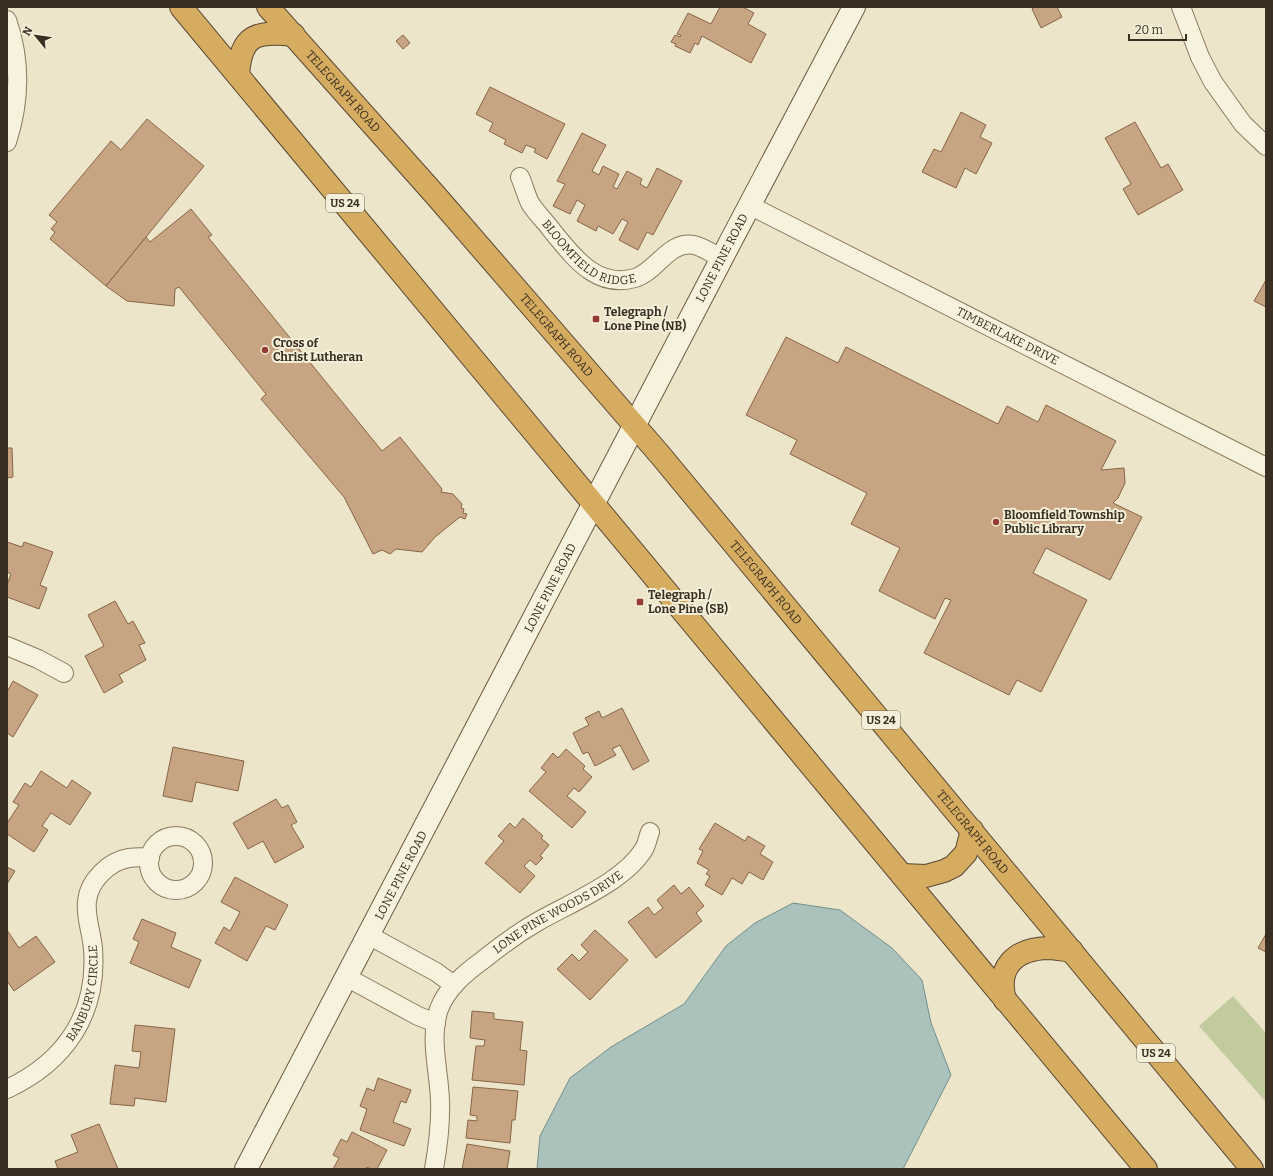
<svg xmlns="http://www.w3.org/2000/svg" width="1273" height="1176" viewBox="0 0 1273 1176" font-family="Bitter,serif">
	<style>
		.green { fill: #c2cb9e }
		.water { fill: #aac1bc; stroke: #71908b }
		.building { fill: #c8a582; stroke: #866546 }
		.lines { fill: none; stroke-linecap: round; stroke-linejoin: round }
		.street-casing { stroke: #89795f; stroke-width: 20 }
		.secondary-casing { stroke: #6b5a42; stroke-width: 24 }
		.highway-casing { stroke: #574733; stroke-width: 24 }
		.street { stroke: #f7f2dd; stroke-width: 18 }
		.secondary { stroke: #f7f2dd; stroke-width: 22 }
		.highway { stroke: #d6ac61; stroke-width: 22 }
		.poi-dot { fill: #943a32; stroke: #f4efd9; stroke-width: 1.5 }
		.labels { text-anchor: middle; dominant-baseline: central; stroke-width: 4; stroke-linejoin: round; paint-order: stroke }
		.shield { fill: #f4efd9; stroke: #726959; stroke-width: 1 }
		.shield-label { font-size: 11px; font-weight: bold; fill: #3a2f22 }
		.street-label { font-size: 12px; fill: #3a2f22; stroke: #f4efd9 }
		.poi-label { font-size: 12px; font-weight: bold; fill: #3a2f22; stroke: #f4efd9; text-anchor: start }
	</style>
	<rect width="100%" height="100%" fill="#ede5ca"/>
	<path class="green" d="M 1233,996 L 1266,1033 L 1266,1102 L 1199,1026 Z"/>
	<path class="water" d="M 793,903 L 840,910 L 892,948 L 922,980 L 931,1023 L 951,1075 L 903,1169 L 537,1169 L 540,1136 L 570,1078 L 611,1047 L 684,1004 L 726,946 L 755,923 Z"/>
	<g class="building">
		<path d="M 720,7 L 743,7 L 754,13 L 748,24 L 766,34 L 751,63 L 702,36 L 698,45 L 695,43 L 690,53 L 675,46 L 676,44 L 671,42 L 675,35 L 680,37 L 681,35 L 677,34 L 688,13 L 711,24 Z"/>
		<path d="M 1035,7 L 1057,7 L 1062,17 L 1041,28 L 1032,9 Z"/>
		<path d="M 403,35 L 410,43 L 403,49 L 396,41 Z"/>
		<path d="M 490,87 L 565,124 L 547,159 L 534,152 L 536,149 L 526,145 L 522,153 L 504,144 L 506,140 L 489,131 L 493,123 L 476,114 Z"/>
		<path d="M 961,112 L 986,125 L 980,137 L 992,143 L 976,174 L 965,168 L 956,188 L 922,172 L 934,149 L 941,152 Z"/>
		<path d="M 147,119 L 204,166 L 106,286 L 50,239 L 55,232 L 51,229 L 57,222 L 49,215 L 111,141 L 121,150 Z"/>
		<path d="M 1135,122 L 1161,168 L 1168,164 L 1183,190 L 1138,215 L 1123,189 L 1131,184 L 1105,138 Z"/>
		<path d="M 582,133 L 606,145 L 592,171 L 599,175 L 603,166 L 619,174 L 613,187 L 617,189 L 627,171 L 642,179 L 640,184 L 647,188 L 657,168 L 682,181 L 653,235 L 647,232 L 638,250 L 619,240 L 628,222 L 622,219 L 613,234 L 598,226 L 596,231 L 577,221 L 585,205 L 577,200 L 570,214 L 553,206 L 565,184 L 557,181 Z"/>
		<path d="M 191,209 L 212,235 L 208,237 L 382,451 L 400,437 L 442,489 L 441,492 L 453,494 L 462,504 L 461,508 L 464,509 L 463,513 L 467,514 L 465,519 L 460,517 L 435,537 L 422,552 L 396,549 L 390,554 L 382,550 L 373,554 L 344,497 L 261,399 L 266,394 L 179,287 L 175,289 L 174,306 L 127,301 L 106,286 L 146,237 L 150,242 Z"/>
		<path d="M 1266,280 L 1266,307 L 1254,301 Z"/>
		<path d="M 786,337 L 838,363 L 846,347 L 998,424 L 1007,406 L 1038,422 L 1046,405 L 1116,441 L 1101,470 L 1124,468 L 1125,483 L 1118,498 L 1113,503 L 1142,517 L 1110,580 L 1046,548 L 1033,573 L 1087,600 L 1041,692 L 1017,680 L 1009,695 L 924,653 L 951,600 L 945,598 L 935,619 L 879,591 L 900,548 L 851,524 L 867,493 L 790,454 L 797,440 L 746,415 Z"/>
		<path d="M 7,448 L 12,448 L 13,477 L 7,478 Z"/>
		<path d="M 7,542 L 22,547 L 24,542 L 53,552 L 40,585 L 47,588 L 39,609 L 7,597 L 7,585 L 11,574 L 7,572 Z"/>
		<path d="M 115,601 L 128,624 L 133,621 L 145,643 L 139,645 L 146,660 L 119,675 L 123,682 L 104,693 L 85,656 L 104,646 L 88,615 Z"/>
		<path d="M 13,681 L 38,695 L 13,737 L 7,733 L 7,692 Z"/>
		<path d="M 622,708 L 649,761 L 633,770 L 620,745 L 612,749 L 616,755 L 595,766 L 588,752 L 583,754 L 573,733 L 589,725 L 585,718 L 599,711 L 602,718 Z"/>
		<path d="M 173,747 L 244,761 L 238,791 L 196,782 L 192,802 L 163,796 Z"/>
		<path d="M 566,749 L 585,766 L 583,769 L 592,777 L 579,792 L 574,788 L 567,796 L 586,812 L 572,828 L 529,791 L 546,772 L 541,768 L 553,753 L 558,758 Z"/>
		<path d="M 41,771 L 67,788 L 72,780 L 91,793 L 70,825 L 51,813 L 42,826 L 48,830 L 34,852 L 7,834 L 7,823 L 19,805 L 13,802 L 25,783 L 31,787 Z"/>
		<path d="M 276,799 L 282,808 L 288,805 L 297,822 L 291,825 L 304,847 L 275,863 L 263,841 L 248,849 L 233,823 Z"/>
		<path d="M 523,818 L 543,836 L 541,838 L 549,845 L 540,856 L 543,858 L 536,865 L 530,860 L 524,866 L 535,876 L 520,893 L 485,863 L 504,841 L 498,836 L 510,823 L 515,828 Z"/>
		<path d="M 715,823 L 745,841 L 748,836 L 765,846 L 760,854 L 773,862 L 763,880 L 749,872 L 742,884 L 732,878 L 722,895 L 705,885 L 710,876 L 706,874 L 709,870 L 697,863 L 703,851 L 699,849 Z"/>
		<path d="M 7,867 L 15,871 L 7,884 Z"/>
		<path d="M 235,877 L 288,905 L 275,930 L 266,926 L 247,961 L 215,943 L 224,927 L 230,931 L 240,912 L 221,902 Z"/>
		<path d="M 674,885 L 681,894 L 689,887 L 704,906 L 696,913 L 702,921 L 656,958 L 628,922 L 648,907 L 654,915 L 663,908 L 657,900 Z"/>
		<path d="M 142,919 L 176,933 L 171,947 L 201,960 L 189,988 L 130,963 L 139,942 L 133,939 Z"/>
		<path d="M 7,930 L 19,948 L 36,936 L 55,962 L 14,991 L 7,981 Z"/>
		<path d="M 595,930 L 628,960 L 590,1000 L 557,969 L 572,954 L 579,961 L 588,952 L 581,945 Z"/>
		<path d="M 1266,934 L 1266,952 L 1258,948 Z"/>
		<path d="M 472,1011 L 494,1013 L 494,1019 L 523,1022 L 520,1050 L 527,1051 L 524,1085 L 472,1080 L 476,1046 L 484,1046 L 485,1040 L 470,1038 Z"/>
		<path d="M 135,1025 L 175,1029 L 166,1102 L 135,1098 L 134,1106 L 110,1104 L 115,1065 L 139,1068 L 141,1052 L 132,1051 Z"/>
		<path d="M 378,1078 L 411,1090 L 406,1103 L 401,1101 L 393,1122 L 411,1129 L 404,1146 L 360,1130 L 367,1109 L 360,1106 L 367,1088 L 374,1091 Z"/>
		<path d="M 473,1087 L 518,1091 L 515,1120 L 512,1120 L 510,1143 L 466,1138 L 468,1120 L 477,1121 L 477,1116 L 470,1115 Z"/>
		<path d="M 99,1124 L 118,1169 L 58,1169 L 55,1161 L 78,1152 L 71,1135 Z"/>
		<path d="M 352,1132 L 387,1150 L 377,1169 L 371,1169 L 367,1167 L 366,1169 L 333,1169 L 339,1158 L 333,1155 L 341,1139 L 347,1142 Z"/>
		<path d="M 467,1144 L 510,1151 L 507,1169 L 462,1169 Z"/>
	</g>
	<g class="lines">
		<g class="street-casing">
			<g id="street">
				<path d="M 1181,7 L 1200,57 L 1213,82 L 1243,124 L 1266,146"/>
				<path d="M 7,20 C 21,60 20,102 7,142"/>
				<path id="s1" d="M 520,177 C 524,186 526,195 530,203 C 536,213 546,222 553,232 C 574,257 596,289 635,278 C 656,272 669,240 694,245 C 703,247 713,254 721,258"/>
				<path id="s2" d="M 749,205 L 1266,467"/>
				<path d="M 7,646 L 38,659 L 64,673"/>
				<circle cx="176" cy="863" r="27"/>
				<path d="M 370,936 L 436,972 L 454,985"/>
				<path d="M 348,978 L 418,1016 L 436,1023"/>
				<path id="s3" d="M 7,1089 C 65,1062 98,1014 93,949 C 92,933 85,917 87,901 C 89,881 109,861 129,858 C 136,857 143,857 150,858"/>
				<path id="s4" d="M 434,1169 C 438,1146 441,1123 440,1100 C 439,1070 429,1039 439,1009 C 447,988 465,973 483,960 C 500,946 518,933 537,922 C 570,903 624,882 644,849 C 647,844 648,837 650,832"/>
			</g>
		</g>
		<g class="secondary-casing">
			<g id="secondary">
				<path id="s5" d="M 246,1169 C 452,783 649,393 854,7"/>
			</g>
		</g>
		<g class="highway-casing">
			<g id="highway">
				<path d="M 181,7 L 1146,1169"/>
				<path id="s6" d="M 268,7 L 437,197 L 661,456 L 1252,1169"/>
				<path d="M 238,75 C 241,34 256,31 294,35"/>
				<path d="M 902,875 L 926,876 L 944,871 L 954,866 L 966,853 L 972,830"/>
				<path d="M 1005,1000 C 996,967 1015,949 1048,948 C 1056,948 1064,950 1072,951"/>
			</g>
		</g>
		<use href="#street" class="street"/>
		<use href="#secondary" class="secondary"/>
		<use href="#highway" class="highway"/>
	</g>
	<g class="poi-dot">
		<rect x="592" y="315" width="8" height="8" rx="2"/>
		<circle cx="265" cy="350" r="4"/>
		<circle cx="996" cy="522" r="4"/>
		<rect x="636" y="598" width="8" height="8" rx="2"/>
	</g>
	<g class="labels">
		<g class="shield">
			<rect x="326" y="194" width="38" height="18" rx="3"/>
			<rect x="862" y="711" width="38" height="18" rx="3"/>
			<rect x="1137" y="1044" width="38" height="18" rx="3"/>
		</g>
		<g class="shield-label">
			<text x="345" y="203">US 24</text>
			<text x="881" y="720">US 24</text>
			<text x="1156" y="1053">US 24</text>
		</g>
		<g class="street-label">
			<text stroke="none"><textPath href="#s6" startOffset="113">TELEGRAPH ROAD</textPath></text>
			<text stroke="none"><textPath href="#s1" startOffset="109">BLOOMFIELD RIDGE</textPath></text>
			<text stroke="none"><textPath href="#s5" startOffset="1028">LONE PINE ROAD</textPath></text>
			<text stroke="none"><textPath href="#s6" startOffset="437">TELEGRAPH ROAD</textPath></text>
			<text stroke="none"><textPath href="#s2" startOffset="290">TIMBERLAKE DRIVE</textPath></text>
			<text stroke="none"><textPath href="#s6" startOffset="761">TELEGRAPH ROAD</textPath></text>
			<text stroke="none"><textPath href="#s5" startOffset="656">LONE PINE ROAD</textPath></text>
			<text stroke="none"><textPath href="#s6" startOffset="1085">TELEGRAPH ROAD</textPath></text>
			<text stroke="none"><textPath href="#s5" startOffset="332">LONE PINE ROAD</textPath></text>
			<text stroke="none"><textPath href="#s4" startOffset="317">LONE PINE WOODS DRIVE</textPath></text>
			<text stroke="none"><textPath href="#s3" startOffset="130">BANBURY CIRCLE</textPath></text>
		</g>
		<g class="poi-label">
			<text x="604" y="312">Telegraph /<tspan x="604" dy="14">Lone Pine (NB)</tspan></text>
			<text x="273" y="343">Cross of<tspan x="273" dy="14">Christ Lutheran</tspan></text>
			<text x="1004" y="515">Bloomfield Township<tspan x="1004" dy="14">Public Library</tspan></text>
			<text x="648" y="595">Telegraph /<tspan x="648" dy="14">Lone Pine (SB)</tspan></text>
		</g>
	</g>
	<rect width="1273" height="1176" fill="none" stroke="#3a2f22" stroke-width="16"/>
	<g transform="translate(36 36) rotate(299)" stroke="#f4efd9" stroke-width="3" paint-order="stroke">
	<path d="M0-3L7 15L0 10L-7 15Z" fill="#3a2f22"/>
	<text y="-6" font-size="11" font-weight="bold" text-anchor="middle" fill="#3a2f22">N</text>
	</g>
	<path d="M1129 34v6h57v-6" fill="none" stroke="#3a2f22" stroke-width="2"/>
	<text x="1135" y="34" font-size="12" fill="#3a2f22" stroke="#f4efd9" stroke-width="3" paint-order="stroke">20 m</text>
</svg>
